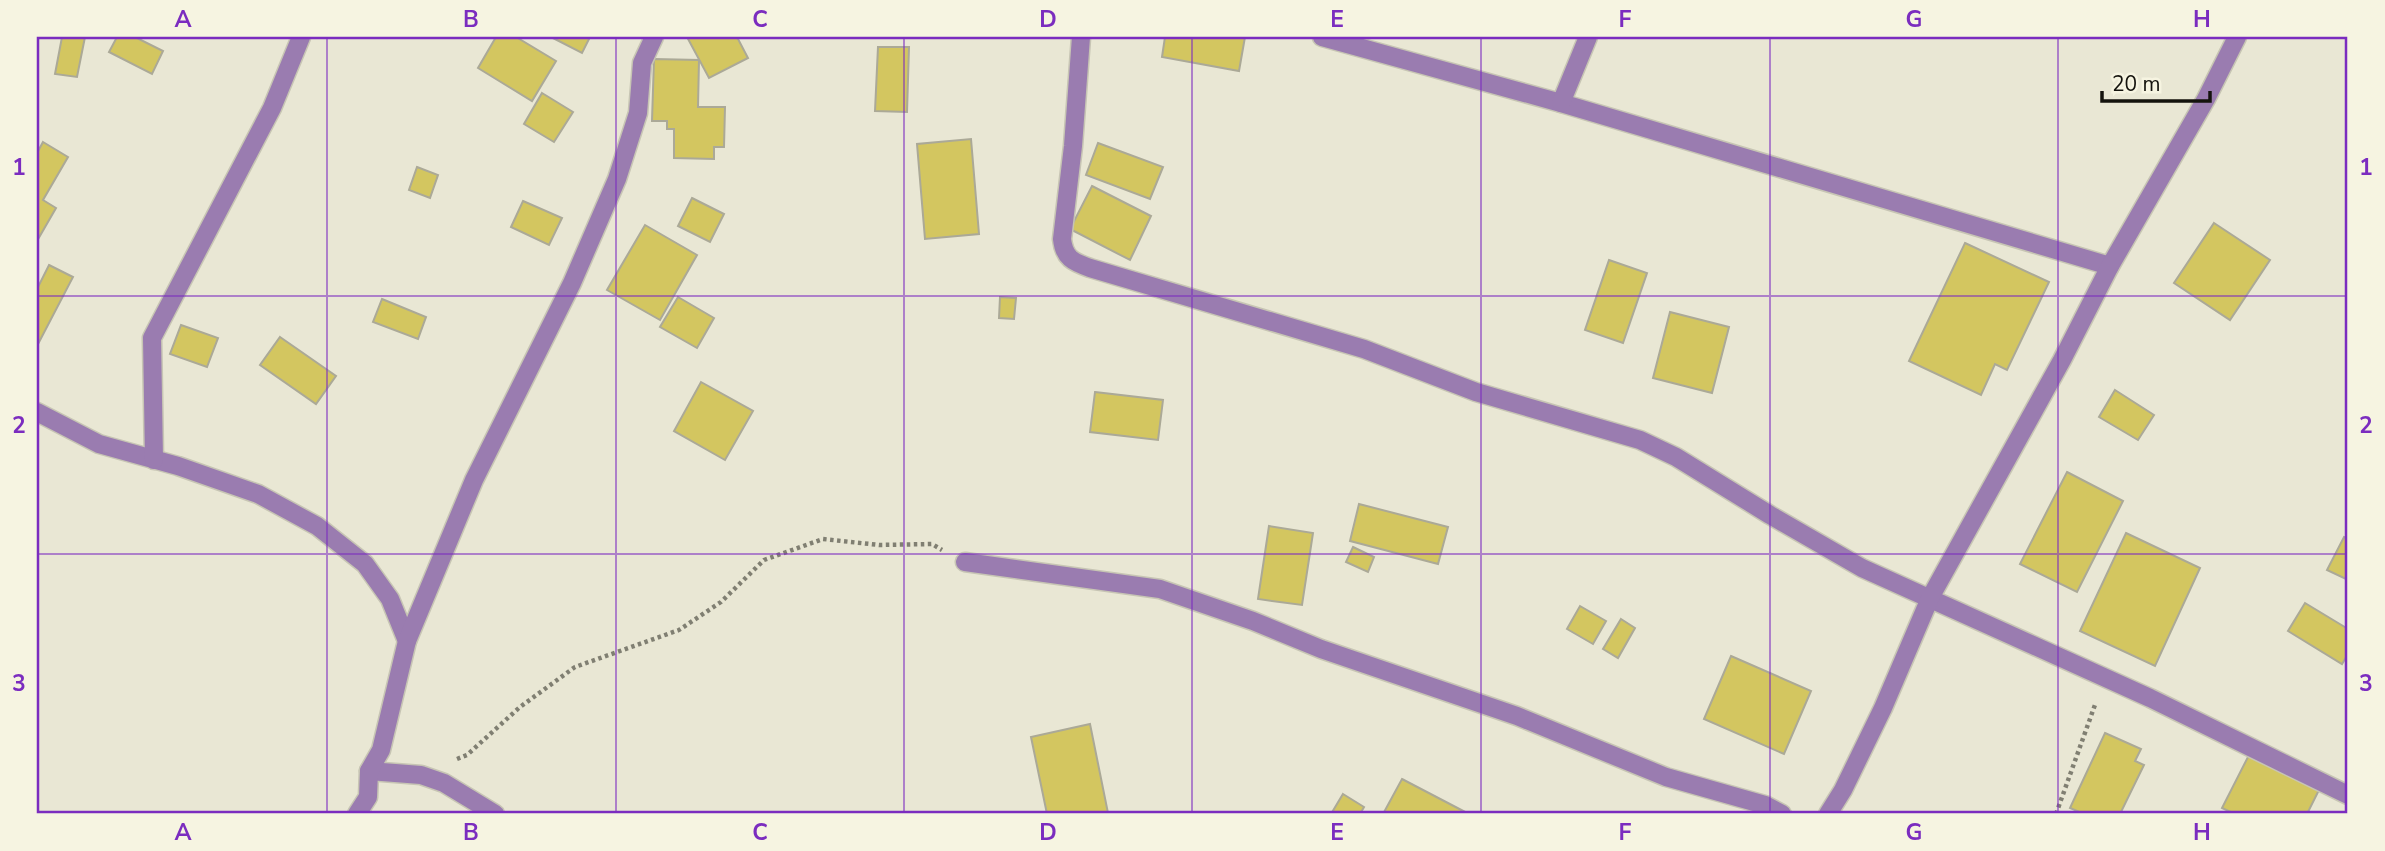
<svg xmlns="http://www.w3.org/2000/svg" width="2385" height="851" viewBox="0 0 2385 851" font-family="'Nunito Sans',sans-serif">
	<style>
		.building { fill: #d3c660; stroke: #aba997; stroke-width: 2 }
		.lines { fill: none; stroke-linecap: round; stroke-linejoin: round }
		.minor-casing { stroke: #c7c5b4; stroke-width: 21 }
		.path { stroke: #807f72; stroke-width: 4.5; stroke-dasharray: 3.5 3.5; stroke-linecap: butt }
		.minor { stroke: #9a7cb0; stroke-width: 18 }
		.grid { fill: none; stroke: #7b2cbf; stroke-width: 2; stroke-opacity: 0.55 }
		.neatline { fill: none; stroke: #7b2cbf; stroke-width: 2.5 }
		.grid-label { font-size: 23px; text-anchor: middle; font-weight: bold; fill: #7b2cbf }
	</style>
	<rect width="100%" height="100%" fill="#e9e7d4"/>
	<g class="building">
		<path d="M 62,37 L 85,37 L 77,77 L 55,74 Z"/>
		<path d="M 117,37 L 135,37 L 163,51 L 152,74 L 109,52 Z"/>
		<path d="M 496,37 L 516,37 L 556,61 L 532,101 L 478,68 Z"/>
		<path d="M 551,37 L 590,37 L 582,53 Z"/>
		<path d="M 687,37 L 737,37 L 748,58 L 709,78 Z"/>
		<path d="M 1165,37 L 1245,37 L 1239,71 L 1162,57 Z"/>
		<path d="M 878,47 L 909,47 L 907,112 L 875,111 Z"/>
		<path d="M 654,59 L 699,60 L 698,107 L 725,107 L 724,147 L 714,147 L 714,159 L 674,158 L 674,129 L 667,129 L 667,121 L 652,121 Z"/>
		<path d="M 542,93 L 573,112 L 554,142 L 524,124 Z"/>
		<path d="M 971,139 L 979,234 L 925,239 L 917,144 Z"/>
		<path d="M 43,142 L 68,157 L 43,200 L 56,208 L 37,241 L 37,153 Z"/>
		<path d="M 1098,143 L 1163,167 L 1150,199 L 1086,175 Z"/>
		<path d="M 417,167 L 438,175 L 430,198 L 409,190 Z"/>
		<path d="M 1092,186 L 1151,216 L 1130,260 L 1070,229 Z"/>
		<path d="M 692,198 L 724,214 L 710,242 L 678,226 Z"/>
		<path d="M 523,201 L 562,218 L 549,245 L 511,227 Z"/>
		<path d="M 2214,223 L 2270,260 L 2230,320 L 2174,283 Z"/>
		<path d="M 645,225 L 697,255 L 660,320 L 607,290 Z"/>
		<path d="M 1965,243 L 2049,282 L 2007,370 L 1995,364 L 1981,395 L 1909,361 Z"/>
		<path d="M 1609,260 L 1647,273 L 1623,343 L 1585,330 Z"/>
		<path d="M 49,265 L 73,277 L 37,346 L 37,289 Z"/>
		<path d="M 678,297 L 714,318 L 697,348 L 660,327 Z"/>
		<path d="M 1000,297 L 1016,298 L 1014,319 L 999,318 Z"/>
		<path d="M 382,299 L 426,317 L 418,339 L 373,322 Z"/>
		<path d="M 1670,312 L 1729,327 L 1712,393 L 1653,378 Z"/>
		<path d="M 181,325 L 218,338 L 207,367 L 170,354 Z"/>
		<path d="M 280,337 L 336,376 L 316,404 L 260,365 Z"/>
		<path d="M 701,382 L 753,411 L 725,460 L 674,431 Z"/>
		<path d="M 2115,390 L 2154,415 L 2138,440 L 2099,417 Z"/>
		<path d="M 1095,392 L 1163,400 L 1158,440 L 1090,432 Z"/>
		<path d="M 2067,472 L 2123,501 L 2077,592 L 2020,564 Z"/>
		<path d="M 1359,504 L 1448,527 L 1438,564 L 1350,541 Z"/>
		<path d="M 1269,526 L 1313,533 L 1302,605 L 1258,599 Z"/>
		<path d="M 2126,533 L 2200,568 L 2155,666 L 2080,631 Z"/>
		<path d="M 2344,537 L 2348,539 L 2348,580 L 2327,570 Z"/>
		<path d="M 1353,547 L 1374,557 L 1368,572 L 1346,562 Z"/>
		<path d="M 2305,603 L 2348,629 L 2348,654 L 2342,664 L 2288,631 Z"/>
		<path d="M 1580,606 L 1606,621 L 1593,644 L 1567,629 Z"/>
		<path d="M 1621,619 L 1635,628 L 1618,658 L 1603,649 Z"/>
		<path d="M 1731,656 L 1811,691 L 1784,754 L 1704,719 Z"/>
		<path d="M 1090,724 L 1108,813 L 1047,814 L 1031,737 Z"/>
		<path d="M 2105,733 L 2141,749 L 2135,761 L 2144,765 L 2120,814 L 2084,814 L 2070,808 Z"/>
		<path d="M 2250,753 L 2320,788 L 2307,814 L 2235,814 L 2222,808 Z"/>
		<path d="M 1402,779 L 1469,814 L 1383,814 Z"/>
		<path d="M 1343,794 L 1364,807 L 1360,814 L 1331,814 Z"/>
	</g>
	<g class="lines">
		<g class="minor-casing">
			<g id="minor">
				<path d="M 1081,37 L 1073,146 L 1062,239 C 1064,258 1073,262 1090,268 L 1364,349 L 1476,392 L 1640,440 L 1676,457 L 1770,515 L 1862,568 L 2150,698 L 2348,795"/>
				<path d="M 1322,37 L 1561,103 L 2110,266"/>
				<path d="M 1561,103 L 1588,37"/>
				<path d="M 37,412 L 99,444 L 178,466 L 258,494 L 317,526 L 365,564 L 390,599 L 407,641"/>
				<path d="M 154,460 L 152,338 L 272,108 L 301,37"/>
				<path d="M 965,562 L 1160,589 L 1253,621 L 1321,649 L 1517,716 L 1666,777 L 1765,805 L 1782,814"/>
				<path d="M 369,771 L 421,775 L 444,783 L 495,814"/>
				<path d="M 357,814 L 368,797 L 369,771 L 381,750 L 407,641 L 474,480 L 572,283 L 617,179 L 638,113 L 642,63 L 654,37"/>
				<path d="M 1828,814 L 1843,790 L 1883,708 L 1930,598 L 2062,360 L 2110,266 L 2206,99 L 2237,37"/>
			</g>
		</g>
		<g class="path">
			<path d="M 457,759 L 467,755 L 520,707 L 575,667 L 679,630 L 721,602 L 764,560 L 823,539 L 879,545 L 932,544 L 942,550"/>
			<path d="M 2056,814 L 2096,702"/>
		</g>
		<use href="#minor" class="minor"/>
	</g>
	<path class="grid" d="M 327,37 L 327,814M 616,37 L 616,814M 904,37 L 904,814M 1192,37 L 1192,814M 1481,37 L 1481,814M 1770,37 L 1770,814M 2058,37 L 2058,814M 37,296 L 2348,296M 37,554 L 2348,554"/>
	<rect width="2385" height="851" fill="none" stroke="#f6f4e1" stroke-width="77"/>
	<path d="M2102 91v10h108v-10" fill="none" stroke="#14130d" stroke-width="3.5"/>
	<text x="2112" y="91" font-size="21" fill="#14130d" stroke="#f6f4e1" stroke-width="5" paint-order="stroke">20 m</text>
	<rect x="38" y="38" width="2308" height="774" class="neatline"/>
	<g class="grid-label">
		<text x="183" y="27">A</text>
		<text x="471" y="27">B</text>
		<text x="760" y="27">C</text>
		<text x="1048" y="27">D</text>
		<text x="1337" y="27">E</text>
		<text x="1625" y="27">F</text>
		<text x="1914" y="27">G</text>
		<text x="2202" y="27">H</text>
		<text x="19" y="175">1</text>
		<text x="2366" y="175">1</text>
		<text x="19" y="433">2</text>
		<text x="2366" y="433">2</text>
		<text x="19" y="691">3</text>
		<text x="2366" y="691">3</text>
		<text x="183" y="840">A</text>
		<text x="471" y="840">B</text>
		<text x="760" y="840">C</text>
		<text x="1048" y="840">D</text>
		<text x="1337" y="840">E</text>
		<text x="1625" y="840">F</text>
		<text x="1914" y="840">G</text>
		<text x="2202" y="840">H</text>
	</g>
</svg>
